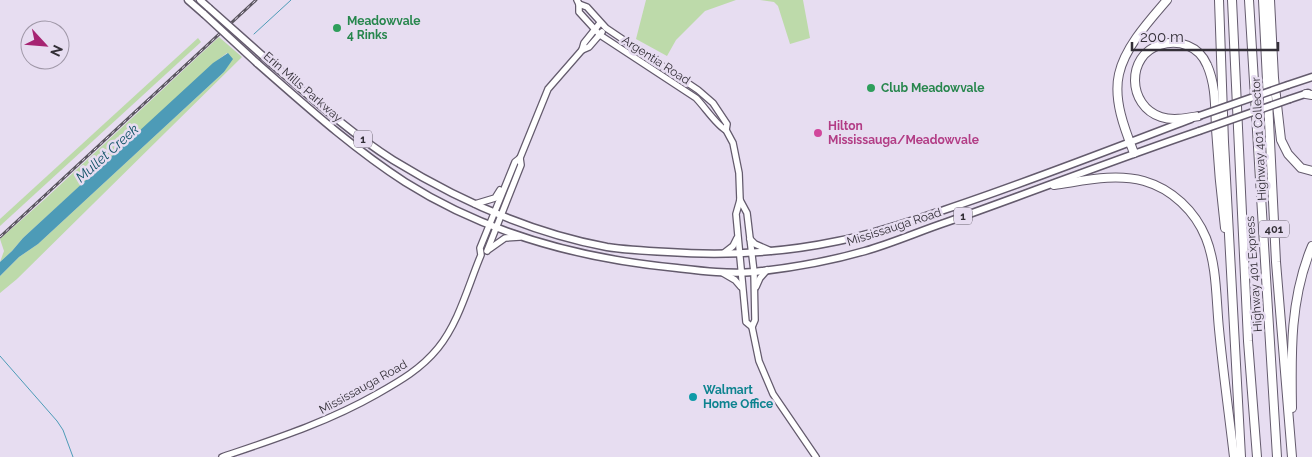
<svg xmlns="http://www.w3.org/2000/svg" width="1312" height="457" viewBox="0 0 1312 457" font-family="Raleway,sans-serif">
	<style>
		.green { fill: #bddaaa }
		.water { fill: #4d9bb7 }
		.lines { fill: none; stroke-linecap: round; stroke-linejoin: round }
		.stream { stroke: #4d9bb7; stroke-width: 1 }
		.secondary-casing { stroke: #645b6d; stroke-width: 8 }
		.primary-casing { stroke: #645b6d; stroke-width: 9 }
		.highway-casing { stroke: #645b6d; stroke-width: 10 }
		.secondary { stroke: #fff; stroke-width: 5.5 }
		.primary { stroke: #fff; stroke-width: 6 }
		.highway { stroke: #fff; stroke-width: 8 }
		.rail-casing { stroke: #5b5660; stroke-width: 3 }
		.rail { stroke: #e7ddf1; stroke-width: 1; stroke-dasharray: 4; stroke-linecap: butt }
		.primary-bridge-casing { stroke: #645b6d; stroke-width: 9; stroke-linecap: butt }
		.primary-bridge { stroke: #fff; stroke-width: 6 }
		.leisure-dot { fill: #2e9e5b; stroke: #e7ddf1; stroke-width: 2 }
		.hotel-dot { fill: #d1479c; stroke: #e7ddf1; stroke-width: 2 }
		.culture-dot { fill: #0f9aa8; stroke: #e7ddf1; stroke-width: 2 }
		.labels { text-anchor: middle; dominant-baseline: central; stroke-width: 5; stroke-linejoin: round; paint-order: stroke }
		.shield { fill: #e7ddf1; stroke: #69636f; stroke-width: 1 }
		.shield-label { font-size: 11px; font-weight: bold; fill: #332f37 }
		.leisure-label { font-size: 12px; font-weight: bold; fill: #27864d; stroke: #e7ddf1; text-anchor: start }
		.street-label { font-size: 12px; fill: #332f37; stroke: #e7ddf1 }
		.hotel-label { font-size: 12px; font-weight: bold; fill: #b23c85; stroke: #e7ddf1; text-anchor: start }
		.culture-label { font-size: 12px; font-weight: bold; fill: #0d838f; stroke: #e7ddf1; text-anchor: start }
		.water-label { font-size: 14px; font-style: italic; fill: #105266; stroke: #e7ddf1 }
	</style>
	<rect width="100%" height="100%" fill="#e7ddf1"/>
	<g class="green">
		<path d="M 646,0 L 736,0 L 705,11 L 676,40 L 667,56 L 636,39 Z"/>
		<path d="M 760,0 L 803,0 L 810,38 L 790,44 L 778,6 L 774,2 Z"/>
		<path d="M 219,37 L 242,57 L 17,279 L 0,293 L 0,276 L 19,257 L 38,244 L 224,72 L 232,59 L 227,53 L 219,59 L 23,238 L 12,251 L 0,262 L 4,251 L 0,239 L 45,199 Z"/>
		<path d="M 198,38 L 201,42 L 0,226 L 0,219 Z"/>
	</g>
	<path class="water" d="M 228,53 L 233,59 L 224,72 L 38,244 L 19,257 L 0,276 L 0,262 L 12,251 L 23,238 L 213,63 Z"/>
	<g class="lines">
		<g class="stream">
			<path d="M 254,34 L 291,0"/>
			<path d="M 0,356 L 57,421 L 63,430 L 73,457"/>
		</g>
		<g class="secondary-casing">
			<g id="secondary">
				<path d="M 577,0 L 579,4 L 579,12 L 600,35 L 696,98 C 704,106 718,127 726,130"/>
				<path d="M 579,4 L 587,7 L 606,28 L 698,90 L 713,103 L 727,124 L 726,130 L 733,143 L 739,173 L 740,200 L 736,214 L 746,322 L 752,327"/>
				<path d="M 582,50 L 589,47 L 602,32"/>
				<path d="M 740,200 L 747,213 L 754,272 L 755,320 L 752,327 L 759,361 L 773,394 L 816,457"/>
				<path d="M 475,204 L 495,198 L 500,190"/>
				<path d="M 750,239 L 755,244 L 771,251"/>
				<path d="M 488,250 L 505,238 L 520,237"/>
				<path d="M 487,251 L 521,165 L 520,158"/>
				<path d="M 724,253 L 733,246 L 737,238"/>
				<path d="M 723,273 L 735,280 L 741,287"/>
				<path d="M 756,287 L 760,278 L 767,270"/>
				<path d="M 222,457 C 275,439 328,422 377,394 C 400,381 421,369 438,348 C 459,322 468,286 481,255 L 480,248 L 515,162 L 520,158 L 548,89 L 582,50 L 584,43 L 600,23"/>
			</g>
		</g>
		<g class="primary-casing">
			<g id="primary">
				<path d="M 188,0 L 204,14"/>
				<path d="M 200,0 L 209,8"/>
				<path d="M 263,56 C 305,92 346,130 393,160 C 458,200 532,233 607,247 C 627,250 647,251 668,252 C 725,256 781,253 838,241 C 874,234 910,221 944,210 C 1028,182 1109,150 1191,119"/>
				<path d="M 257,63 C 305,105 351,147 405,182 C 487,234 582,259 677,268 C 703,271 728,274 754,272 C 791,268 830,261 865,251 C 893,243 920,231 947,222 C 1032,192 1114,160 1199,131"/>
				<path d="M 1288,85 L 1312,77"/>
				<path d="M 1290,99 L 1308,93"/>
			</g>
		</g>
		<g class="highway-casing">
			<g id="highway">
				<path d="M 1219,0 L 1224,142 L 1241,457"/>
				<path d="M 1232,0 L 1248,341 L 1257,457"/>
				<path d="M 1249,0 L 1277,457"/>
				<path d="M 1263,0 L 1276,262 L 1292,457"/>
				<path d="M 1270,0 L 1274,78 L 1281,140 L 1288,154 L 1301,168 L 1312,171"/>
				<path d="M 1306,94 L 1312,95"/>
				<path d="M 1199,116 C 1187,118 1173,121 1161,117 C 1127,106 1126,55 1160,45 C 1179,39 1199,46 1207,65 C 1216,85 1215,108 1216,129 C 1218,162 1221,195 1225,228"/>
				<path d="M 1134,153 C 1125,130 1113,100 1119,74 C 1125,47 1149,21 1167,0"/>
				<path d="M 1054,185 C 1083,181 1114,173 1144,181 C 1172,189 1195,211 1206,238 C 1217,266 1216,299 1219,329 C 1223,371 1229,414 1234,457"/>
				<path d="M 1292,408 C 1291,352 1290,298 1312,246"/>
			</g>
		</g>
		<use href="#secondary" class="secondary"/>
		<use href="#primary" class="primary"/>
		<use href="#highway" class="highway"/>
		<g class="rail-casing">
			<path id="rail" d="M 0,237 L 256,0"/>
		</g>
		<use href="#rail" class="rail"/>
		<g class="primary-bridge-casing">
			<g id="primary-bridge">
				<path d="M 209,8 L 263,56"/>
				<path d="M 204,14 L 257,63"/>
				<path d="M 1199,116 L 1288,85"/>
				<path d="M 1199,131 L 1290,99"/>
			</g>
		</g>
		<use href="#primary-bridge" class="primary-bridge"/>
	</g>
	<g class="leisure-dot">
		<circle cx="337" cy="28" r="5"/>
		<circle cx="871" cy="88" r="5"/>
	</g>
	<circle class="hotel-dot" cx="818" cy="133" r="5"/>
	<circle class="culture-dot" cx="693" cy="397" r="5"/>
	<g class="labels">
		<g class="shield">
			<rect x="354" y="130.5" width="18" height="17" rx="4"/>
			<rect x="954" y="207.5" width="18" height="17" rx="4"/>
			<rect x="1259" y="220.5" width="30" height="17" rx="4"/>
		</g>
		<g class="shield-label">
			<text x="363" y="139">1</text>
			<text x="963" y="216">1</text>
			<text x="1274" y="229">401</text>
		</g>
		<g class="leisure-label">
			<text x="347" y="21">Meadowvale<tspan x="347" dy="14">4 Rinks</tspan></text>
			<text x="881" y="88">Club Meadowvale</text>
		</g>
		<g class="street-label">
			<text transform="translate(656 60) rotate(33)">Argentia Road</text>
			<text transform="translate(303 87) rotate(41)">Erin Mills Parkway</text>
			<text transform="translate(1259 139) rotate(-93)">Highway 401 Collector</text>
			<text transform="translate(894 227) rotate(-18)">Mississauga Road</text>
			<text transform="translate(1254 274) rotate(-94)">Highway 401 Express</text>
			<text transform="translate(363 387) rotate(-29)">Mississauga Road</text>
		</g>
		<g class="hotel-label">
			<text x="828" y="126">Hilton<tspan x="828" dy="14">Mississauga/Meadowvale</tspan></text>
		</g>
		<g class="culture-label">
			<text x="703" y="390">Walmart<tspan x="703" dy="14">Home Office</tspan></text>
		</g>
		<g class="water-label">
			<text transform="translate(107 153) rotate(-42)">Mullet Creek</text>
		</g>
	</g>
	<g transform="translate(45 45) rotate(116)"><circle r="24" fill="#e7ddf1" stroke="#9f97a7"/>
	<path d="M0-4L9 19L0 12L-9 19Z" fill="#a62472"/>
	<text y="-8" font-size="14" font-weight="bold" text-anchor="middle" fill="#332f37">N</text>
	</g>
	<path d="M1132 42v8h146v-8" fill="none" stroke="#332f37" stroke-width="2.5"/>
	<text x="1140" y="42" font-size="15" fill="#332f37" stroke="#e7ddf1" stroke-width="4" paint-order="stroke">200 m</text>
</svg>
